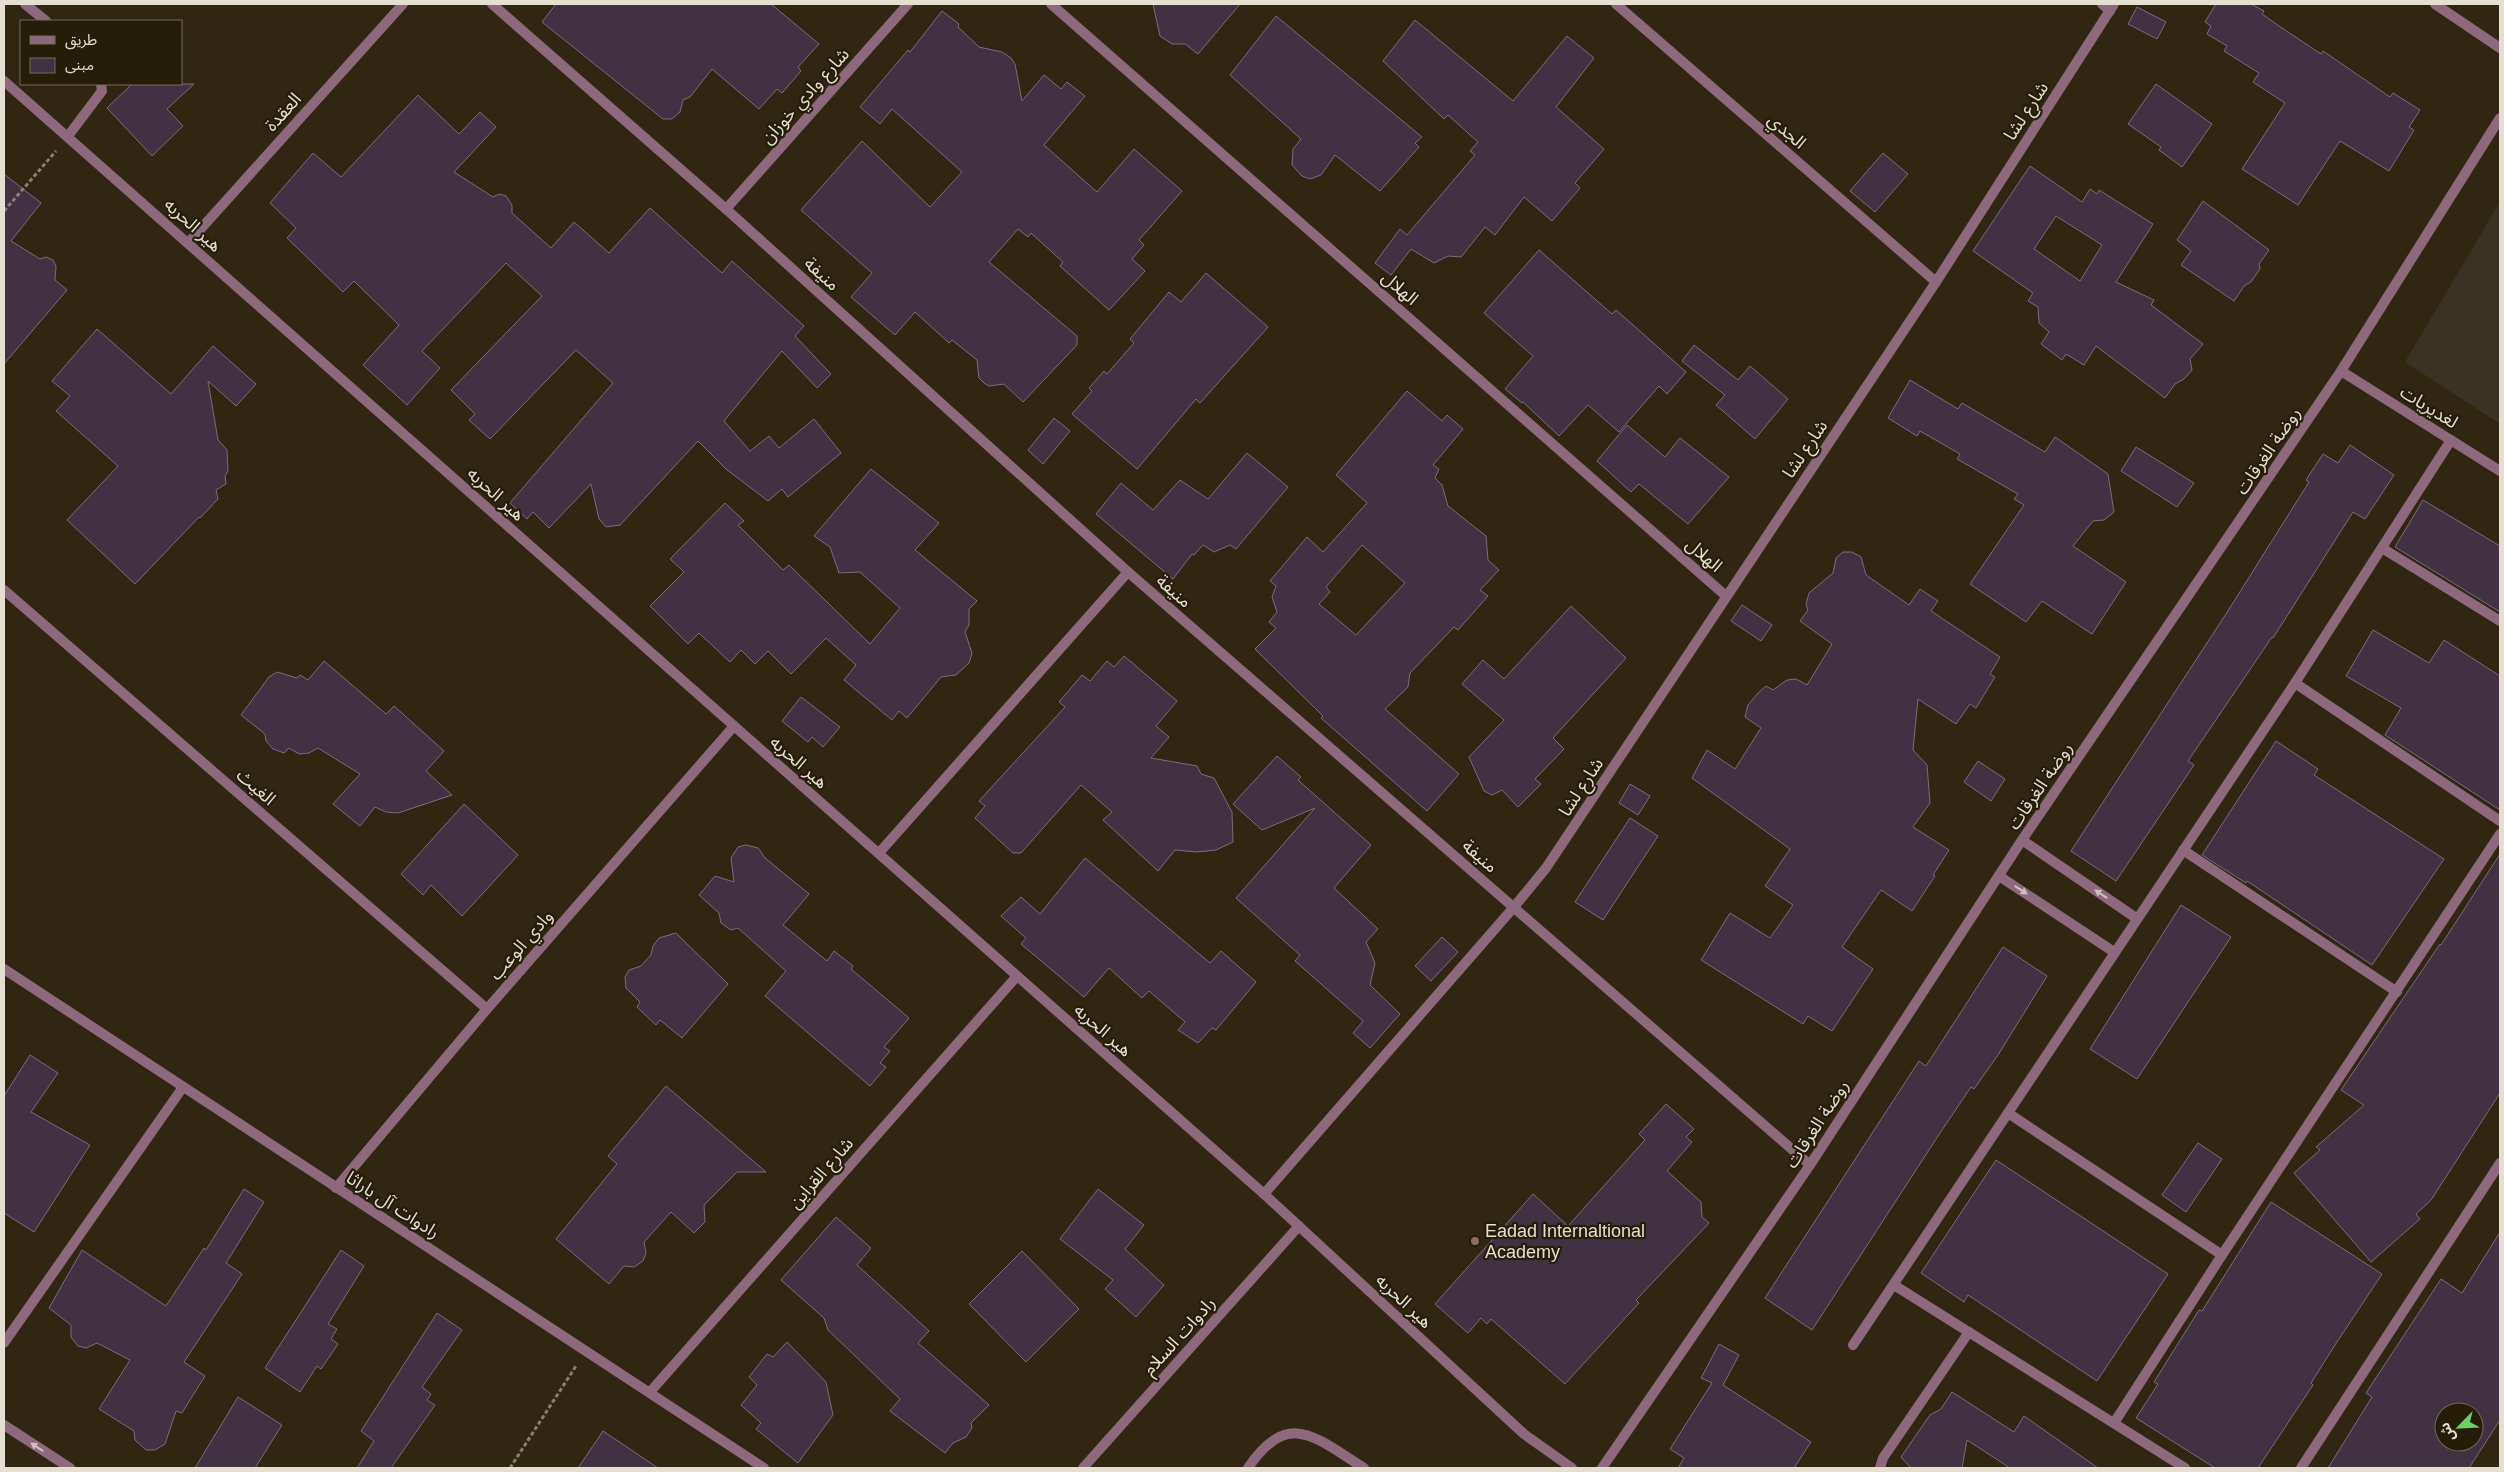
<svg xmlns="http://www.w3.org/2000/svg" width="2504" height="1472" viewBox="0 0 2504 1472" font-family="Helvetica,'Noto Sans Arabic',sans-serif">
	<style>
		.industrial { fill: #3a3222 }
		.building { fill: #423142; stroke: #7e6b7e; fill-rule: evenodd }
		.lines { fill: none; stroke-linecap: round; stroke-linejoin: round }
		.path { stroke: #888070; stroke-width: 3; stroke-dasharray: 4 2.5; stroke-linecap: butt }
		.service { stroke: #8e687c; stroke-width: 10 }
		.minor { stroke: #8e687c; stroke-width: 10 }
		.oneway { fill: #cfc1bc }
		.education-dot { fill: #8d6e63; stroke: #261d08; stroke-width: 2 }
		.labels { text-anchor: middle; dominant-baseline: central; stroke-width: 4.5; stroke-linejoin: round; paint-order: stroke }
		.street-label { font-size: 18px; fill: #e5dfd2; stroke: #261d08 }
		.poi-label { font-size: 18px; fill: #e5dfd2; stroke: #261d08; text-anchor: start }
	</style>
	<rect width="100%" height="100%" fill="#302612"/>
	<path class="industrial" d="M 2500,202 L 2500,424 L 2405,362 Z"/>
	<g class="building">
		<path d="M 556,4 L 771,4 L 819,44 L 798,67 L 801,71 L 782,93 L 777,89 L 759,109 L 712,69 L 690,97 L 683,100 L 680,112 L 672,119 L 663,119 L 542,22 Z"/>
		<path d="M 1153,4 L 1240,4 L 1198,54 L 1185,44 L 1172,44 L 1160,36 Z"/>
		<path d="M 2216,4 L 2251,4 L 2264,11 L 2262,14 L 2279,26 L 2321,54 L 2323,51 L 2390,97 L 2393,93 L 2420,110 L 2409,127 L 2414,130 L 2389,171 L 2340,141 L 2298,205 L 2242,169 L 2285,103 L 2253,82 L 2259,73 L 2224,51 L 2227,46 L 2207,34 L 2211,26 L 2205,22 Z"/>
		<path d="M 2137,7 L 2166,22 L 2157,39 L 2128,24 Z"/>
		<path d="M 942,11 L 959,24 L 958,27 L 979,47 L 1002,52 L 1011,58 L 1015,64 L 1022,101 L 1044,75 L 1061,89 L 1067,82 L 1085,96 L 1044,145 L 1097,192 L 1134,149 L 1182,191 L 1139,240 L 1144,245 L 1132,259 L 1145,271 L 1109,310 L 1060,266 L 1063,262 L 1031,233 L 1028,237 L 1018,229 L 989,262 L 1077,336 L 1077,345 L 1023,402 L 1004,384 L 989,386 L 984,383 L 979,378 L 977,360 L 952,340 L 949,343 L 915,312 L 895,335 L 851,297 L 872,273 L 801,210 L 862,141 L 930,207 L 962,172 L 892,109 L 880,124 L 860,107 L 908,50 L 910,52 Z"/>
		<path d="M 1276,16 L 1422,137 L 1415,143 L 1419,147 L 1380,191 L 1335,155 L 1321,175 L 1310,179 L 1302,176 L 1292,165 L 1293,149 L 1301,139 L 1230,75 Z"/>
		<path d="M 1415,20 L 1513,101 L 1567,36 L 1594,58 L 1556,107 L 1604,149 L 1575,183 L 1580,188 L 1552,221 L 1524,197 L 1495,235 L 1485,227 L 1461,257 L 1448,256 L 1434,263 L 1411,249 L 1391,275 L 1375,263 L 1400,229 L 1407,235 L 1475,155 L 1470,151 L 1478,142 L 1448,115 L 1444,119 L 1383,61 Z"/>
		<path d="M 132,84 L 194,84 L 167,109 L 183,126 L 152,156 L 107,108 Z"/>
		<path d="M 2156,84 L 2212,124 L 2182,167 L 2159,150 L 2161,147 L 2128,124 Z"/>
		<path d="M 418,95 L 459,134 L 480,112 L 496,127 L 454,172 L 493,197 L 499,194 L 506,196 L 512,205 L 512,213 L 551,248 L 574,222 L 609,253 L 650,208 L 722,273 L 732,261 L 804,326 L 795,336 L 831,374 L 817,388 L 782,351 L 724,421 L 750,451 L 769,436 L 779,448 L 814,419 L 841,453 L 788,497 L 782,489 L 768,501 L 726,469 L 698,441 L 620,525 L 606,527 L 599,519 L 591,484 L 549,528 L 533,512 L 527,519 L 510,503 L 613,383 L 576,350 L 490,439 L 469,420 L 475,414 L 451,390 L 542,296 L 506,263 L 422,351 L 440,368 L 407,405 L 363,365 L 399,325 L 354,281 L 343,292 L 287,238 L 296,228 L 270,203 L 313,153 L 341,177 Z"/>
		<path d="M 1883,153 L 1908,174 L 1875,212 L 1850,191 Z"/>
		<path d="M 2030,166 L 2082,202 L 2090,189 L 2097,194 L 2099,190 L 2153,224 L 2116,282 L 2154,300 L 2151,305 L 2203,344 L 2190,359 L 2192,370 L 2184,379 L 2175,384 L 2165,398 L 2096,346 L 2084,365 L 2066,354 L 2062,360 L 2041,344 L 2049,332 L 2039,323 L 2038,307 L 2028,301 L 2033,293 L 1973,251 ZM 2056,216 L 2102,245 L 2080,281 L 2034,249 Z"/>
		<path d="M 4,174 L 41,203 L 11,241 L 40,259 L 46,257 L 53,260 L 56,266 L 55,280 L 67,290 L 4,364 Z"/>
		<path d="M 2203,201 L 2269,250 L 2259,264 L 2260,269 L 2251,282 L 2244,286 L 2234,301 L 2181,265 L 2191,251 L 2177,240 Z"/>
		<path d="M 1539,250 L 1612,314 L 1616,310 L 1686,372 L 1667,394 L 1659,386 L 1619,432 L 1588,405 L 1559,436 L 1523,402 L 1522,403 L 1505,389 L 1533,356 L 1484,313 Z"/>
		<path d="M 1206,273 L 1268,327 L 1200,403 L 1196,399 L 1137,469 L 1072,414 L 1092,391 L 1089,388 L 1104,371 L 1107,374 L 1134,343 L 1130,339 L 1169,292 L 1181,302 Z"/>
		<path d="M 97,329 L 171,394 L 213,346 L 256,384 L 236,406 L 208,381 L 218,440 L 227,450 L 228,471 L 225,476 L 226,484 L 216,490 L 218,499 L 200,518 L 199,517 L 135,584 L 67,520 L 118,466 L 56,411 L 70,396 L 52,381 Z"/>
		<path d="M 1694,345 L 1738,380 L 1750,366 L 1788,399 L 1755,439 L 1716,405 L 1725,395 L 1682,361 Z"/>
		<path d="M 1910,380 L 1958,409 L 1962,403 L 2045,452 L 2055,437 L 2108,474 L 2114,512 L 2104,520 L 2093,521 L 2073,546 L 2126,582 L 2092,634 L 2042,601 L 2026,622 L 1970,584 L 2024,505 L 2014,499 L 2018,494 L 1957,459 L 1960,454 L 1920,431 L 1917,436 L 1888,418 Z"/>
		<path d="M 1407,391 L 1442,421 L 1447,415 L 1463,429 L 1433,465 L 1439,469 L 1435,478 L 1442,485 L 1448,506 L 1486,536 L 1488,560 L 1499,570 L 1480,590 L 1488,596 L 1458,630 L 1454,627 L 1410,673 L 1408,687 L 1385,709 L 1459,774 L 1427,811 L 1321,718 L 1323,716 L 1255,649 L 1276,628 L 1269,622 L 1277,612 L 1272,597 L 1276,586 L 1270,581 L 1307,537 L 1323,552 L 1367,503 L 1336,475 ZM 1362,545 L 1405,583 L 1356,635 L 1319,604 L 1330,592 L 1326,587 Z"/>
		<path d="M 1054,418 L 1070,431 L 1043,464 L 1028,450 Z"/>
		<path d="M 1627,425 L 1665,457 L 1680,438 L 1729,477 L 1688,524 L 1639,484 L 1631,492 L 1597,461 Z"/>
		<path d="M 2350,445 L 2394,475 L 2365,519 L 2353,512 L 2273,638 L 2272,637 L 2188,761 L 2194,765 L 2116,881 L 2071,851 L 2226,614 L 2309,482 L 2306,480 L 2323,454 L 2338,463 Z"/>
		<path d="M 2136,447 L 2194,483 L 2177,507 L 2121,471 Z"/>
		<path d="M 1247,453 L 1288,487 L 1236,549 L 1230,545 L 1214,552 L 1203,545 L 1194,555 L 1192,554 L 1173,579 L 1096,514 L 1121,483 L 1153,510 L 1180,480 L 1208,499 Z"/>
		<path d="M 871,469 L 939,523 L 915,550 L 977,601 L 969,609 L 969,625 L 965,632 L 972,653 L 969,663 L 956,675 L 941,677 L 907,718 L 899,711 L 892,720 L 844,680 L 856,665 L 826,638 L 791,674 L 768,651 L 755,664 L 741,650 L 730,662 L 699,633 L 688,644 L 650,606 L 684,572 L 670,559 L 725,503 L 744,521 L 738,525 L 783,570 L 789,565 L 870,644 L 900,608 L 860,572 L 839,573 L 830,547 L 814,536 Z"/>
		<path d="M 2423,500 L 2500,546 L 2500,612 L 2395,547 Z"/>
		<path d="M 1843,552 L 1852,552 L 1861,557 L 1866,575 L 1909,605 L 1920,589 L 1938,601 L 1931,611 L 2000,657 L 1990,674 L 1995,677 L 1976,708 L 1970,704 L 1956,724 L 1918,699 L 1913,750 L 1927,765 L 1930,803 L 1913,827 L 1949,850 L 1933,875 L 1935,876 L 1912,911 L 1881,890 L 1842,947 L 1873,969 L 1832,1031 L 1808,1016 L 1803,1024 L 1701,960 L 1730,913 L 1770,938 L 1793,905 L 1765,886 L 1790,849 L 1692,778 L 1707,750 L 1735,769 L 1761,728 L 1745,717 L 1748,705 L 1758,693 L 1766,686 L 1773,690 L 1787,680 L 1796,679 L 1807,685 L 1832,644 L 1800,621 L 1808,610 L 1806,604 L 1809,593 L 1833,573 L 1836,558 Z"/>
		<path d="M 1742,605 L 1772,625 L 1761,641 L 1731,621 Z"/>
		<path d="M 1571,606 L 1626,658 L 1553,738 L 1564,749 L 1535,779 L 1541,784 L 1518,807 L 1502,790 L 1492,795 L 1484,791 L 1469,757 L 1504,720 L 1462,684 L 1483,660 L 1504,679 Z"/>
		<path d="M 2373,630 L 2429,663 L 2444,640 L 2500,676 L 2500,810 L 2385,735 L 2401,708 L 2346,676 Z"/>
		<path d="M 1124,656 L 1177,701 L 1156,726 L 1169,737 L 1151,758 L 1197,766 L 1201,774 L 1214,778 L 1232,812 L 1233,842 L 1216,850 L 1197,852 L 1175,850 L 1158,871 L 1103,820 L 1112,812 L 1081,785 L 1021,853 L 1013,853 L 975,818 L 985,806 L 979,801 L 1065,707 L 1059,702 L 1082,675 L 1090,681 L 1107,661 L 1114,667 Z"/>
		<path d="M 324,661 L 386,714 L 394,706 L 444,751 L 426,771 L 452,795 L 398,813 L 386,812 L 375,807 L 360,826 L 333,804 L 360,774 L 318,748 L 309,753 L 299,754 L 289,748 L 284,753 L 273,749 L 266,741 L 265,734 L 241,715 L 269,677 L 277,672 L 297,678 L 300,675 L 308,680 Z"/>
		<path d="M 801,697 L 840,727 L 823,747 L 812,737 L 808,742 L 782,721 Z"/>
		<path d="M 2276,741 L 2318,769 L 2314,775 L 2444,859 L 2372,965 L 2247,881 L 2246,883 L 2202,855 Z"/>
		<path d="M 1277,756 L 1301,777 L 1298,780 L 1371,845 L 1334,888 L 1378,929 L 1366,942 L 1375,963 L 1370,985 L 1400,1014 L 1370,1048 L 1353,1033 L 1363,1021 L 1295,961 L 1300,955 L 1236,898 L 1315,808 L 1262,830 L 1233,804 Z"/>
		<path d="M 1978,761 L 2005,779 L 1991,801 L 1964,782 Z"/>
		<path d="M 1630,784 L 1650,796 L 1638,815 L 1619,803 Z"/>
		<path d="M 464,804 L 518,855 L 462,916 L 431,885 L 423,895 L 401,874 Z"/>
		<path d="M 1630,818 L 1658,836 L 1603,920 L 1575,902 Z"/>
		<path d="M 746,845 L 758,848 L 765,858 L 809,894 L 783,925 L 827,961 L 834,951 L 853,966 L 851,969 L 909,1018 L 884,1047 L 890,1051 L 880,1063 L 886,1067 L 870,1086 L 765,996 L 786,971 L 738,928 L 731,930 L 721,923 L 719,913 L 699,895 L 715,876 L 734,882 L 731,858 L 738,847 Z"/>
		<path d="M 2500,854 L 2500,1093 L 2431,1200 L 2416,1214 L 2420,1219 L 2371,1262 L 2294,1173 L 2320,1150 L 2316,1147 L 2364,1105 L 2341,1090 L 2440,944 L 2441,945 Z"/>
		<path d="M 1085,858 L 1210,963 L 1221,951 L 1256,982 L 1216,1030 L 1212,1028 L 1198,1043 L 1178,1030 L 1185,1022 L 1149,991 L 1142,998 L 1109,968 L 1084,997 L 1021,944 L 1026,938 L 1001,916 L 1021,897 L 1040,914 Z"/>
		<path d="M 2181,905 L 2231,937 L 2137,1079 L 2090,1049 Z"/>
		<path d="M 676,933 L 728,984 L 682,1038 L 660,1020 L 656,1025 L 637,1007 L 640,1002 L 626,988 L 625,977 L 629,970 L 641,966 L 651,955 L 653,946 L 659,938 Z"/>
		<path d="M 1442,937 L 1458,952 L 1431,981 L 1415,966 Z"/>
		<path d="M 2003,947 L 2047,976 L 1998,1055 L 1974,1089 L 1971,1087 L 1940,1133 L 1812,1330 L 1765,1298 L 1919,1061 L 1926,1066 Z"/>
		<path d="M 30,1055 L 58,1073 L 31,1112 L 90,1145 L 34,1232 L 4,1213 L 4,1096 Z"/>
		<path d="M 666,1086 L 766,1172 L 737,1172 L 704,1205 L 705,1222 L 694,1233 L 671,1212 L 644,1242 L 646,1253 L 643,1261 L 634,1267 L 624,1266 L 609,1284 L 556,1239 L 617,1164 L 608,1156 Z"/>
		<path d="M 1666,1104 L 1694,1129 L 1686,1137 L 1692,1142 L 1667,1171 L 1701,1202 L 1702,1217 L 1709,1223 L 1636,1300 L 1639,1303 L 1565,1384 L 1491,1319 L 1487,1324 L 1481,1318 L 1468,1333 L 1435,1304 L 1533,1194 L 1568,1226 L 1645,1140 L 1639,1134 Z"/>
		<path d="M 2198,1143 L 2222,1159 L 2186,1212 L 2162,1195 Z"/>
		<path d="M 1996,1160 L 2168,1274 L 2097,1381 L 1968,1295 L 1964,1302 L 1921,1273 Z"/>
		<path d="M 244,1189 L 264,1202 L 226,1263 L 242,1274 L 184,1362 L 205,1376 L 182,1413 L 176,1411 L 165,1444 L 155,1450 L 146,1450 L 135,1440 L 134,1431 L 99,1409 L 130,1360 L 97,1343 L 86,1348 L 78,1346 L 71,1337 L 71,1325 L 49,1308 L 82,1250 L 166,1306 L 204,1248 L 206,1250 Z"/>
		<path d="M 1098,1189 L 1144,1225 L 1125,1249 L 1164,1285 L 1136,1317 L 1105,1289 L 1113,1280 L 1060,1239 Z"/>
		<path d="M 2271,1202 L 2382,1274 L 2335,1345 L 2311,1383 L 2313,1385 L 2258,1468 L 2215,1468 L 2136,1418 L 2158,1384 L 2154,1382 L 2199,1310 L 2202,1311 Z"/>
		<path d="M 836,1217 L 871,1248 L 857,1265 L 929,1331 L 918,1343 L 989,1405 L 971,1423 L 972,1428 L 966,1437 L 953,1443 L 945,1453 L 890,1411 L 900,1399 L 828,1330 L 824,1318 L 781,1280 Z"/>
		<path d="M 2500,1232 L 2500,1420 L 2469,1468 L 2328,1468 L 2372,1397 L 2366,1393 L 2441,1279 L 2462,1293 ZM 2444,1412 L 2474,1412 L 2474,1442 L 2444,1442 Z"/>
		<path d="M 341,1250 L 364,1266 L 328,1324 L 337,1329 L 331,1339 L 338,1344 L 321,1369 L 317,1366 L 300,1392 L 265,1368 Z"/>
		<path d="M 1022,1251 L 1079,1309 L 1026,1362 L 969,1304 Z"/>
		<path d="M 437,1313 L 462,1330 L 422,1387 L 431,1394 L 427,1400 L 435,1405 L 391,1468 L 357,1468 L 374,1441 L 361,1431 Z"/>
		<path d="M 787,1342 L 826,1382 L 833,1415 L 798,1463 L 756,1429 L 761,1423 L 741,1405 L 757,1385 L 749,1377 L 767,1354 L 773,1357 Z"/>
		<path d="M 1719,1344 L 1739,1355 L 1723,1385 L 1811,1442 L 1794,1468 L 1678,1468 L 1684,1458 L 1670,1449 L 1712,1383 L 1701,1378 Z"/>
		<path d="M 1952,1392 L 2014,1432 L 2024,1416 L 2098,1468 L 2010,1468 L 1967,1440 L 1962,1468 L 1911,1468 L 1901,1457 L 1930,1415 L 1941,1409 Z"/>
		<path d="M 238,1397 L 282,1425 L 255,1468 L 195,1468 Z"/>
		<path d="M 603,1431 L 658,1468 L 578,1468 Z"/>
	</g>
	<g class="lines">
		<g class="path">
			<path d="M 4,211 L 56,151"/>
			<path d="M 510,1468 L 576,1366"/>
		</g>
		<g class="service">
			<path d="M 25,4 L 46,21"/>
			<path d="M 68,136 L 102,91 L 101,84"/>
			<path d="M 1264,1194 L 1514,907"/>
			<path d="M 4,1343 L 183,1087"/>
			<path d="M 1248,1468 C 1288,1408 1316,1438 1364,1468"/>
		</g>
		<g class="minor">
			<path d="M 492,4 L 726,209 L 1128,572 L 1810,1165"/>
			<path d="M 1051,4 L 1726,596"/>
			<path d="M 1616,4 L 1936,282"/>
			<path d="M 2102,4 L 2110,11"/>
			<path d="M 2435,4 L 2500,48"/>
			<path d="M 4,81 L 1264,1194 L 1524,1434 L 1572,1468"/>
			<path d="M 726,209 L 908,4"/>
			<path d="M 188,243 L 403,4"/>
			<path d="M 2341,371 L 2500,471"/>
			<path d="M 2382,548 L 2500,621"/>
			<path d="M 4,590 L 487,1009"/>
			<path d="M 2295,683 L 2500,821"/>
			<path d="M 2022,840 L 2136,918"/>
			<path d="M 2183,850 L 2397,992"/>
			<path d="M 879,853 L 1128,572"/>
			<path d="M 1999,876 L 2114,952"/>
			<path d="M 1514,907 L 1546,868 L 1936,282 L 2114,4"/>
			<path d="M 4,969 L 764,1468"/>
			<path d="M 2008,1113 L 2222,1255"/>
			<path d="M 336,1188 L 487,1009 L 734,726"/>
			<path d="M 1894,1285 L 2185,1468"/>
			<path d="M 1853,1345 L 2295,683 L 2451,440"/>
			<path d="M 650,1392 L 1017,976"/>
			<path d="M 2114,1423 L 2222,1255 L 2500,834"/>
			<path d="M 4,1425 L 70,1468"/>
			<path d="M 1083,1468 L 1299,1226"/>
			<path d="M 1602,1468 L 1810,1165 L 2022,840 L 2341,371 L 2500,118"/>
			<path d="M 1880,1468 L 1883,1458 L 1969,1332"/>
			<path d="M 2301,1468 L 2500,1163"/>
		</g>
	</g>
	<defs><path id="oneway-solid" d="M-6-.8H1V-3.2L6.5 0L1 3.2V.8H-6Z" transform="scale(1.25)"/></defs>
	<g class="oneway">
		<use href="#oneway-solid" transform="translate(2021 890) rotate(33)"/>
		<use href="#oneway-solid" transform="translate(2101 894) rotate(-146)"/>
		<use href="#oneway-solid" transform="translate(37 1447) rotate(-147)"/>
	</g>
	<circle class="education-dot" cx="1475" cy="1241" r="5"/>
	<g class="labels">
		<g class="street-label">
			<text transform="translate(805 96) rotate(-48)">شارع وادي خوزان</text>
			<text transform="translate(2026 111) rotate(-57)">شارع لشا</text>
			<text transform="translate(283 112) rotate(-48)">العقدة</text>
			<text transform="translate(1787 131) rotate(41)">الجدي</text>
			<text transform="translate(193 225) rotate(42)">هير الحربه</text>
			<text transform="translate(822 274) rotate(42)">منيفة</text>
			<text transform="translate(1400 288) rotate(41)">الهلال</text>
			<text transform="translate(2429 407) rotate(32)">لغديريات</text>
			<text transform="translate(1805 449) rotate(-56)">شارع لشا</text>
			<text transform="translate(2268 451) rotate(-56)">روضة الغرقات</text>
			<text transform="translate(496 494) rotate(42)">هير الحربه</text>
			<text transform="translate(1704 555) rotate(41)">الهلال</text>
			<text transform="translate(1174 591) rotate(41)">منيفة</text>
			<text transform="translate(799 762) rotate(41)">هير الحربه</text>
			<text transform="translate(2040 786) rotate(-56)">روضة الغرقات</text>
			<text transform="translate(256 787) rotate(41)">الغيث</text>
			<text transform="translate(1581 787) rotate(-57)">شارع لشا</text>
			<text transform="translate(1480 856) rotate(41)">منيفة</text>
			<text transform="translate(521 945) rotate(-49)">وادي الوعب</text>
			<text transform="translate(1103 1030) rotate(41)">هير الحربه</text>
			<text transform="translate(1817 1124) rotate(-57)">روضة الغرقات</text>
			<text transform="translate(821 1173) rotate(-49)">شارع القراين</text>
			<text transform="translate(393 1205) rotate(33)">رادوات آل باراثا</text>
			<text transform="translate(1404 1301) rotate(43)">هير الحربه</text>
			<text transform="translate(1179 1336) rotate(-48)">رادوات السلام</text>
		</g>
		<g class="poi-label">
			<text x="1485" y="1231">Eadad Internaltional<tspan x="1485" dy="21">Academy</tspan></text>
		</g>
	</g>
	<rect width="2504" height="1472" fill="none" stroke="#e5dfd2" stroke-width="10"/>
	<rect x="20" y="20" width="162" height="65" fill="#261d08" stroke="#726b59"/>
	<rect x="30" y="36" width="25" height="8" fill="#8e687c" stroke="#726b59"/>
	<text x="65" y="45" font-size="15" fill="#e5dfd2">طريق</text>
	<rect x="30" y="58" width="25" height="15" fill="#423142" stroke="#726b59"/>
	<text x="65" y="70" font-size="15" fill="#e5dfd2">مبنى</text>
	<g transform="translate(2459 1427) rotate(246)"><circle r="24" fill="#261d08" stroke="#726b59"/>
	<path d="M0-4L9 19L0 12L-9 19Z" fill="#6cd362"/>
	<text y="-8" font-size="14" font-weight="bold" text-anchor="middle" fill="#e5dfd2">ش</text>
	</g>
</svg>
